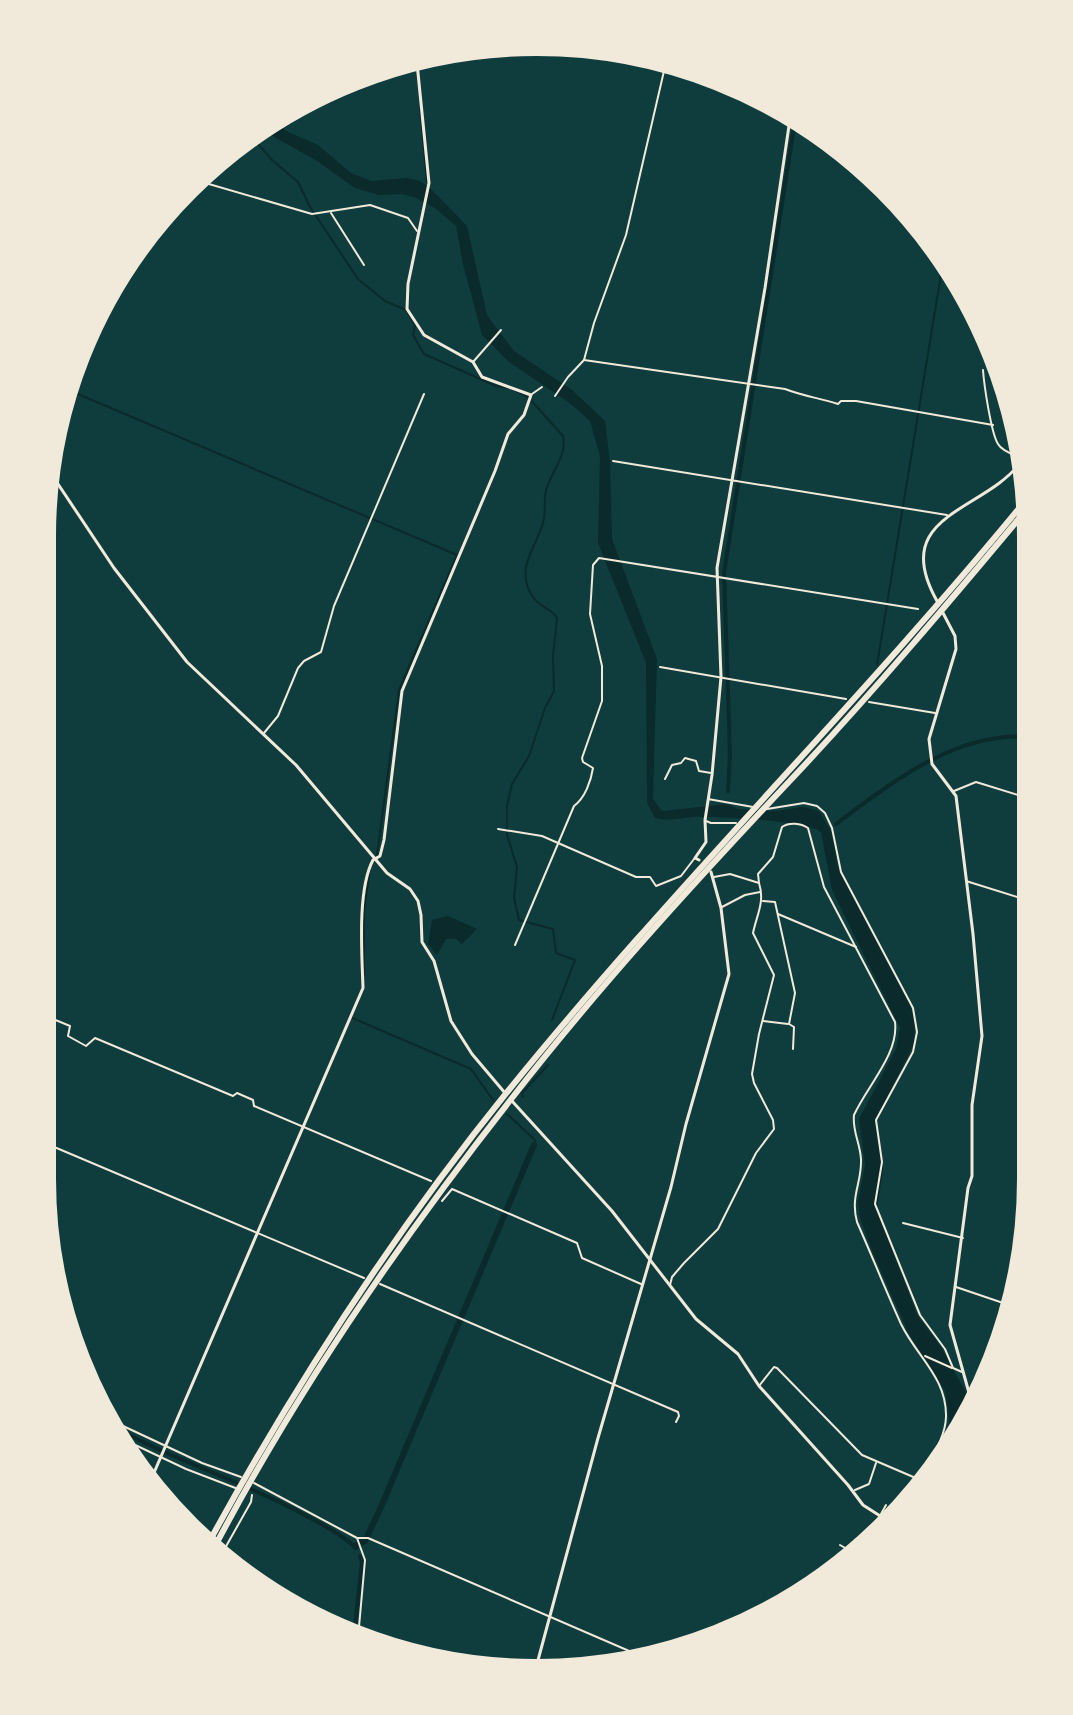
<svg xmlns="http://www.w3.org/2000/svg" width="1073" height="1715" viewBox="0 0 1073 1715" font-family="'Varela Round',sans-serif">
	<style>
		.water { fill: #0a2a2b }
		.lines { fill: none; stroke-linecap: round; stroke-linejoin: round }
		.stream { stroke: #0a2a2b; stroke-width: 2 }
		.canal { stroke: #0a2a2b; stroke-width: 4 }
		.river { stroke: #0a2a2b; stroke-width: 6 }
		.minor { stroke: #f1e9da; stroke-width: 2 }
		.tertiary { stroke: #f1e9da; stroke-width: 3 }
		.motorway { stroke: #f1e9da; stroke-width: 6 }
		.rim { fill: none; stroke: #f1e9da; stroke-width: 4 }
	</style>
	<rect width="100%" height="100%" fill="#0f3d3e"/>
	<g class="water">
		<path d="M 272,121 L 288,132 L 318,145 L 351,173 L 371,181 L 407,178 L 420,181 L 431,189 L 467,226 L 487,315 L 514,351 L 572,390 L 605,421 L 610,461 L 612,539 L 657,659 L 653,799 L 662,811 L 727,804 L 738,809 L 775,811 L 803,807 L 819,811 L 831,831 L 838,867 L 910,1005 L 915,1022 L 914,1044 L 875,1121 L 883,1170 L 877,1209 L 917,1315 L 941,1347 L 969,1398 L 969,1413 L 926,1485 L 950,1425 L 945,1391 L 909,1334 L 872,1251 L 860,1218 L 858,1201 L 865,1165 L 859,1119 L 896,1049 L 900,1028 L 832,890 L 821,832 C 804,820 722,817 698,817 C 682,817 671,822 655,818 L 647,803 L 646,663 L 598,543 L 600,456 L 590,421 L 571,404 L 509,362 L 482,335 L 463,264 L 456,226 L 435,208 L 414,197 L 402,194 L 379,195 L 355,188 L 317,161 L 262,130 Z"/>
		<path d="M 448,916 L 477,929 L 462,944 L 456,939 L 446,939 L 437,955 L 428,944 L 432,920 Z"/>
	</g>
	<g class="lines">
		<g class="stream">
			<path d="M 420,108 L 427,181"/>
			<path d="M 253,138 L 272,160 L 298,182 L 310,207 L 358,279 L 385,301 L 406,310 L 415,325 L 413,335 L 424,354 L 496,386 L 508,388"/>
			<path d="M 66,389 L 457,555 L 399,690 L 377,855"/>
			<path d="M 514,390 L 528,397 L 563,436 C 567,456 553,469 547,487 C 543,497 546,508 544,518 C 540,543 518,561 528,588 C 537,609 550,606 557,618 L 553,656 L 554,691 L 545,708 L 529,756 L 512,784 L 507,806 L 507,835 L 517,867 L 514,898 L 519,920 L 553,929 L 556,953 L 575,960 L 552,1020"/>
			<path d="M 877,665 L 944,256"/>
			<path d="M 364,975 L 364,910 L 370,870"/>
			<path d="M 350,1017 L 471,1069 L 493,1100"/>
			<path d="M 523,1097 L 522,1093 L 548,1065"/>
			<path d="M 507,1114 L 535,1140 L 534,1145"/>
		</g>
		<g class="canal">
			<path d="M 728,791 L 730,754 L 724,573 L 795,121"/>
			<path d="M 836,824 C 891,783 957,730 1031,737"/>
			<path d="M 109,1424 C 170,1459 237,1479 299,1512 C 318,1522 340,1533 356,1548"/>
			<path d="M 354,1636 L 362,1562 L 360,1556"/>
		</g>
		<path class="river" d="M 355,1546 L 365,1541 L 381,1507 L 534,1145"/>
		<g class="minor">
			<path d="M 202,182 L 312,214 L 370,205 L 408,218 L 417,231"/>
			<path d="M 331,213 L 364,265"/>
			<path d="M 584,360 L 785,389 C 803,396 819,398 838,404 L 841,401 L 856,401 L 993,425"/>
			<path d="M 473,362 L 501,330"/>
			<path d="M 983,370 C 984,384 991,433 998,444 C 1002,451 1012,454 1019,457"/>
			<path d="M 532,394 L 542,387"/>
			<path d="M 555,396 L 568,377 L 584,360 L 594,323 L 626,235 L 667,58"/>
			<path d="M 613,461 L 947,515"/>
			<path d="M 660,667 L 846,699"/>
			<path d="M 869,702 L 935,713"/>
			<path d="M 264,733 L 278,716 L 298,668 L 304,661 L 321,652 L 334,606 L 424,394"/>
			<path d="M 665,779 L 672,765 L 681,763 L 685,758 L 696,761 L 699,771 L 711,773"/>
			<path d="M 954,791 L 976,782 L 1031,799"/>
			<path d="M 708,799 L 753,807"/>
			<path d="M 767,809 L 804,803 L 817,806 L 825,813 L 832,828 L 841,872 L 913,1008 L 917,1032 L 913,1052 L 876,1120 L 882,1162 L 875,1204 L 920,1315 L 945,1349 L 953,1368 L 962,1372"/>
			<path d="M 706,821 L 711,823 L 736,823"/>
			<path d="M 498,829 L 542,836 L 636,877 L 650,877 L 656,886 L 681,876 L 694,859"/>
			<path d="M 966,881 L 1030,901"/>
			<path d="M 759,883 L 758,874 L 773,857 L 782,827 C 789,822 801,823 808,828 L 824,887 L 895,1022 C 899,1054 867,1086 854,1115 C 852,1130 860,1143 861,1159 C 862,1183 850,1196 857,1222 C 872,1256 886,1291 901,1324 C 917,1357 947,1378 946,1417 C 945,1447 919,1468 913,1497"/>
			<path d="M 763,901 L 775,902 L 795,993 L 789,1024 L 794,1027 L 793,1049"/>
			<path d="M 722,907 L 745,895 L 760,892"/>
			<path d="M 778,914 L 856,947"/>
			<path d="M 515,945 L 574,806 C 585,798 591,781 593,768 L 583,762 L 582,758 L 602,701 L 602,666 L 590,614 L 593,565 L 599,558 L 918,609"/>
			<path d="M 41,1014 L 70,1026 L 68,1036 L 86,1046 L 95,1038 L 233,1096 L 237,1093 L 253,1100 L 254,1106 L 431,1181"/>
			<path d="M 763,1021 L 788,1024"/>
			<path d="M 40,1141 L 364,1278"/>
			<path d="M 442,1201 L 452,1189 L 570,1240 L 577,1243 L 582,1258 L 641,1284"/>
			<path d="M 903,1223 L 963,1238"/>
			<path d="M 380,1284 L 678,1412 L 679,1416 L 676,1422"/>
			<path d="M 670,1285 L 672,1277 L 684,1263 L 718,1229 L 756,1153 L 774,1129 L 773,1120 L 754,1083 L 752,1074 L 759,1034 L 774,975 L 753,933 C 757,914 765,902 759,883 L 730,874 L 714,877"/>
			<path d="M 956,1287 L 1012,1306"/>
			<path d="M 925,1356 L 952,1368"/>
			<path d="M 759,1386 L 774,1367 L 777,1368 L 862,1455 L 918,1479"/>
			<path d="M 969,1398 L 969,1414"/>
			<path d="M 106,1418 L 202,1463 L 241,1477"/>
			<path d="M 114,1435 L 186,1469 L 238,1489"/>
			<path d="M 254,1483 L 357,1538 L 365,1560 L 358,1638"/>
			<path d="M 855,1490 L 869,1484 L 876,1463"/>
			<path d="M 881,1514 L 886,1505"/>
			<path d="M 358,1538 L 368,1538 L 650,1660"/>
			<path d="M 840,1545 L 854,1553"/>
			<path d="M 220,1557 L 251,1502 L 252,1495"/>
		</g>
		<g class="tertiary">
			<path d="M 46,466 L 114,568 L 187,662 L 296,765 L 387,873 L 410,889 L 418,901 L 421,915 L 422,942 L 434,961 L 451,1021 L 472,1054 L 505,1093"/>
			<path d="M 937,601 C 888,514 984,512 1021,462"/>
			<path d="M 942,611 L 955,636 L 956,649 L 929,739 L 932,764 L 956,796 L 973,934 L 982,1036 L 972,1105 L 972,1176 L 968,1188 L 950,1325 L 973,1407"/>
			<path d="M 699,860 L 695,858 L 706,842 L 705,820 L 712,775 L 721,677 L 717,568 L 765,288 L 790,119"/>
			<path d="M 512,1101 L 612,1211 L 696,1319 L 738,1354 L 759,1386 L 848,1485 L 863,1505 L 888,1521"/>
			<path d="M 150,1482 L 363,988 C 362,954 357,890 373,860 L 380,856 L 384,840 L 402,691 L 495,471 L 508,434 L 524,415 L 531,395 L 482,377 L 473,362 L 424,335 L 407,309 L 408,284 L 429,183 L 417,63"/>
			<path d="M 534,1675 L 598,1438 L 671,1187 L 686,1124 L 729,974 L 721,908 L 711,872"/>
		</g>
		<g class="motorway">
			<path d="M 208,1544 C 295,1385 394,1232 508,1091 C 674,886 863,700 1030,495"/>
			<path d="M 213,1550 C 297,1390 400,1240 512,1098 C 597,989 691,886 785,786 C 871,695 952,599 1032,503"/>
		</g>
	</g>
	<path d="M0 0H1073V1715H0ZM536 54H537A482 482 0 0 1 1019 536V1179A482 482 0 0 1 537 1661H536A482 482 0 0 1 54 1179V536A482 482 0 0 1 536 54Z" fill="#f1e9da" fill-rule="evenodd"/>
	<path class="rim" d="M536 54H537A482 482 0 0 1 1019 536V1179A482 482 0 0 1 537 1661H536A482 482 0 0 1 54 1179V536A482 482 0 0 1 536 54Z"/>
</svg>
